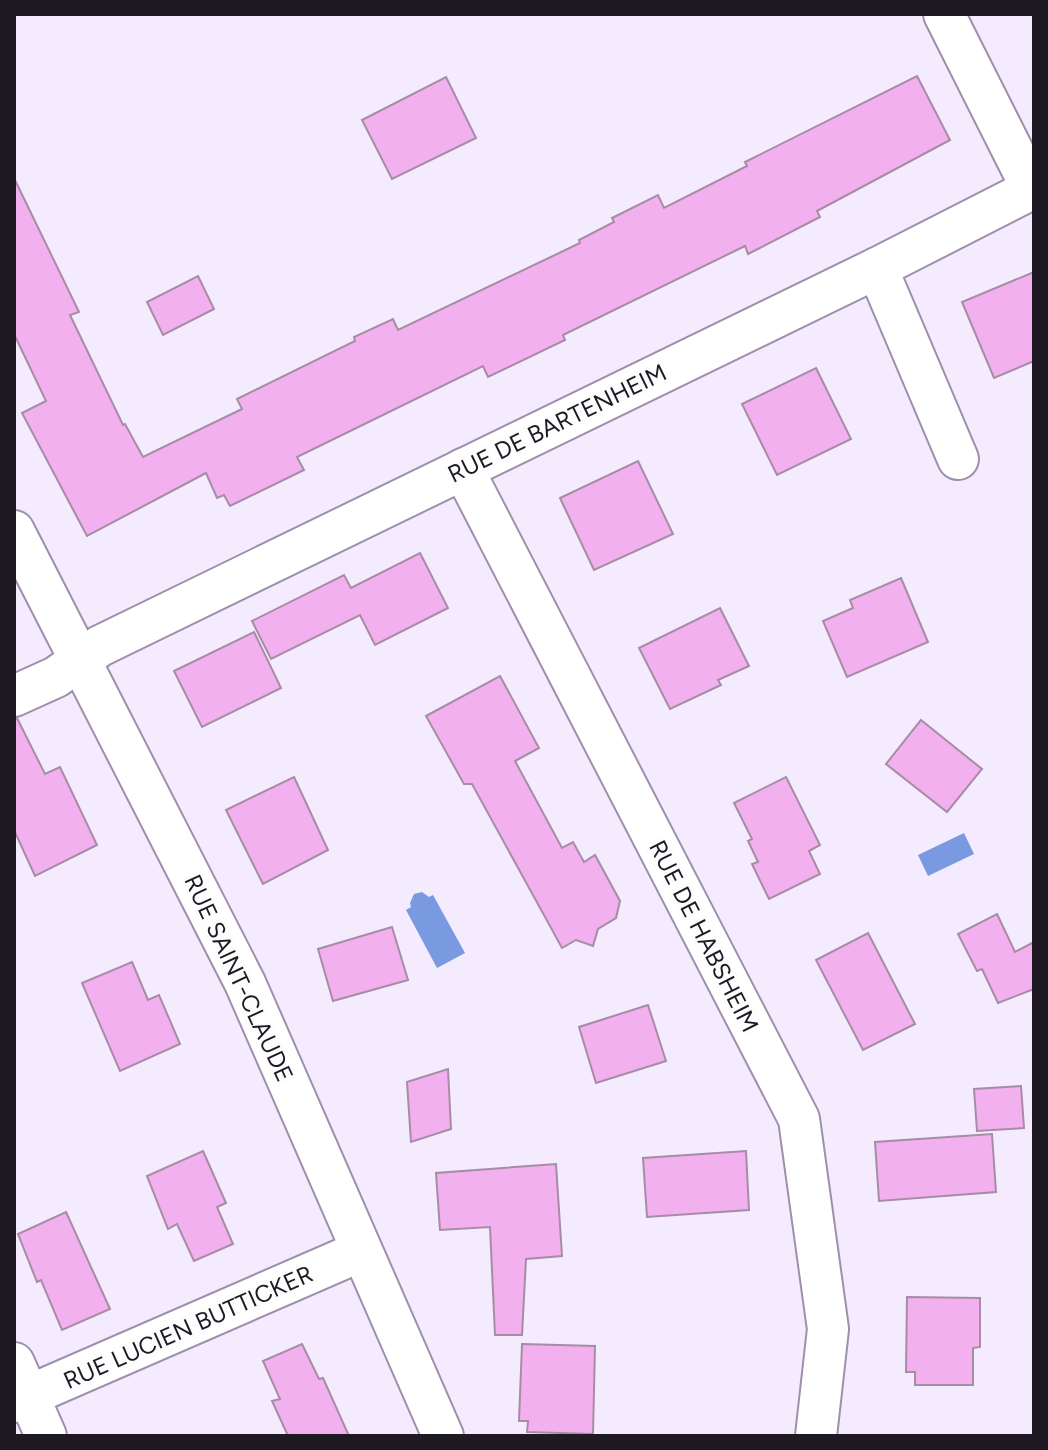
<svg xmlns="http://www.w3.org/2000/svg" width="1048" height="1450" viewBox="0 0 1048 1450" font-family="Figtree,sans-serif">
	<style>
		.water { fill: #799ae0 }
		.building { fill: #f2b0ee; stroke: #a68ca4; stroke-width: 2 }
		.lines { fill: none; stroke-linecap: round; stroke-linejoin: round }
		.minor-casing { stroke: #9e8fab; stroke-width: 44 }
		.minor { stroke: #fff; stroke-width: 40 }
		.labels { text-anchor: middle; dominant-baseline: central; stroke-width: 8; stroke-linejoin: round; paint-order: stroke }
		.street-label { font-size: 24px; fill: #1f1924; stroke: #fdfdfd }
	</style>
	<rect width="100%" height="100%" fill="#f5ebfe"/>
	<g class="water">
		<path d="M 964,833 L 974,854 L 928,876 L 918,855 Z"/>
		<path d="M 422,892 L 429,897 L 433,895 L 465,953 L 437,968 L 406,910 L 411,907 L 410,903 L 414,894 Z"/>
	</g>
	<g class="building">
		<path d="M 917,76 L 950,140 L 817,211 L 820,217 L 748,254 L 745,246 L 563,335 L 565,340 L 488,377 L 483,366 L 297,457 L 304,470 L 230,506 L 224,495 L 217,498 L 206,473 L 87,536 L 22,413 L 46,401 L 14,334 L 14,178 L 79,312 L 70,315 L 123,425 L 125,424 L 143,457 L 242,409 L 237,399 L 355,341 L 354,337 L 393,319 L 398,330 L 580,243 L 579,240 L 614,222 L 612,218 L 658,195 L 664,208 L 747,166 L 745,162 Z"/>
		<path d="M 446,77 L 476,138 L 392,179 L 362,120 Z"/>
		<path d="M 1034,272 L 1034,361 L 994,378 L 962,302 Z"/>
		<path d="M 198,276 L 214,309 L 163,335 L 147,302 Z"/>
		<path d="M 816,368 L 851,439 L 777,475 L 742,404 Z"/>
		<path d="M 638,461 L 673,534 L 594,570 L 560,498 Z"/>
		<path d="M 420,553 L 448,608 L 375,645 L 360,615 L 271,659 L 252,621 L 344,575 L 351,588 Z"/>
		<path d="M 901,578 L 928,642 L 847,677 L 823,621 L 853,608 L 850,600 Z"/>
		<path d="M 720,608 L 749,666 L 718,680 L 721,685 L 670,709 L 639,648 Z"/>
		<path d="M 254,632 L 281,688 L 202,727 L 174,671 Z"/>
		<path d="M 500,676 L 539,748 L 515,761 L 562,848 L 573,842 L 584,862 L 595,855 L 620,901 L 616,918 L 598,929 L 593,946 L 576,940 L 562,948 L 472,784 L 464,784 L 426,716 Z"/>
		<path d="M 17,718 L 45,774 L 60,767 L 97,845 L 35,876 L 14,830 L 14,719 Z"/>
		<path d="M 921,720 L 982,769 L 947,812 L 886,764 Z"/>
		<path d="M 294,777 L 328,850 L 263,884 L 226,810 Z"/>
		<path d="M 786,777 L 820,845 L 809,851 L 820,874 L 769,899 L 752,864 L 758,862 L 748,841 L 752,839 L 734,803 Z"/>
		<path d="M 997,914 L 1015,952 L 1034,942 L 1034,989 L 998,1003 L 982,969 L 977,971 L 958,934 Z"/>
		<path d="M 392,927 L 408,980 L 333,1001 L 318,949 Z"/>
		<path d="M 868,933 L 915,1024 L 863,1050 L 816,960 Z"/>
		<path d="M 132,962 L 148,1000 L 159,995 L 180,1044 L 120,1071 L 82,983 Z"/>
		<path d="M 648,1005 L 666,1061 L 596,1083 L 579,1027 Z"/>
		<path d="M 448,1069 L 451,1129 L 411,1142 L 407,1082 Z"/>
		<path d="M 1021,1086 L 1024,1128 L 977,1131 L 974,1089 Z"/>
		<path d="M 992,1134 L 996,1192 L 879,1201 L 875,1142 Z"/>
		<path d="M 203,1151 L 226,1203 L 217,1207 L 233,1244 L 194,1261 L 177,1224 L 168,1229 L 147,1176 Z"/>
		<path d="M 746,1151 L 749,1210 L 647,1217 L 643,1158 Z"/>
		<path d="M 556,1164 L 562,1256 L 526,1259 L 522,1335 L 495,1335 L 490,1227 L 440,1230 L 436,1173 Z"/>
		<path d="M 66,1212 L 110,1309 L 62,1330 L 41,1280 L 37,1282 L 18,1234 Z"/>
		<path d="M 907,1297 L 980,1298 L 980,1347 L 973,1348 L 973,1385 L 915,1385 L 915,1372 L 906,1372 Z"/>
		<path d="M 302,1344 L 319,1379 L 323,1378 L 349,1436 L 288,1436 L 272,1401 L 280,1399 L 263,1361 Z"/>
		<path d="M 522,1344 L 595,1346 L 593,1434 L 527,1432 L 528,1421 L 519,1421 Z"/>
	</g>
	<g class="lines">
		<g class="minor-casing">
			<g id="minor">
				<path d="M 944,14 L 1032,189"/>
				<path d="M 877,268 L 958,459"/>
				<path d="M 463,469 L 799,1119 L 828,1329 L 816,1436"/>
				<path d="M 14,531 L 245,983 L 443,1436"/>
				<path d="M 14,696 L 56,677 L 100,646 L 877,268 L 1034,188"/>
				<path d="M 14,1363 L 46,1436"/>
				<path d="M 14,1402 L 361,1251"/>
			</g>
		</g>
		<use href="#minor" class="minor"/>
	</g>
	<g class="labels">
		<g class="street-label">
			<text transform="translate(557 423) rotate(-26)">RUE DE BARTENHEIM</text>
			<text transform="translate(704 936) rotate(63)">RUE DE HABSHEIM</text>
			<text transform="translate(239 978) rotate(65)">RUE SAINT-CLAUDE</text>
			<text transform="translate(188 1327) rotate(-24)">RUE LUCIEN BUTTICKER</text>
		</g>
	</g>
	<rect width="1048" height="1450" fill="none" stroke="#1f1924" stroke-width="32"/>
</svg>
